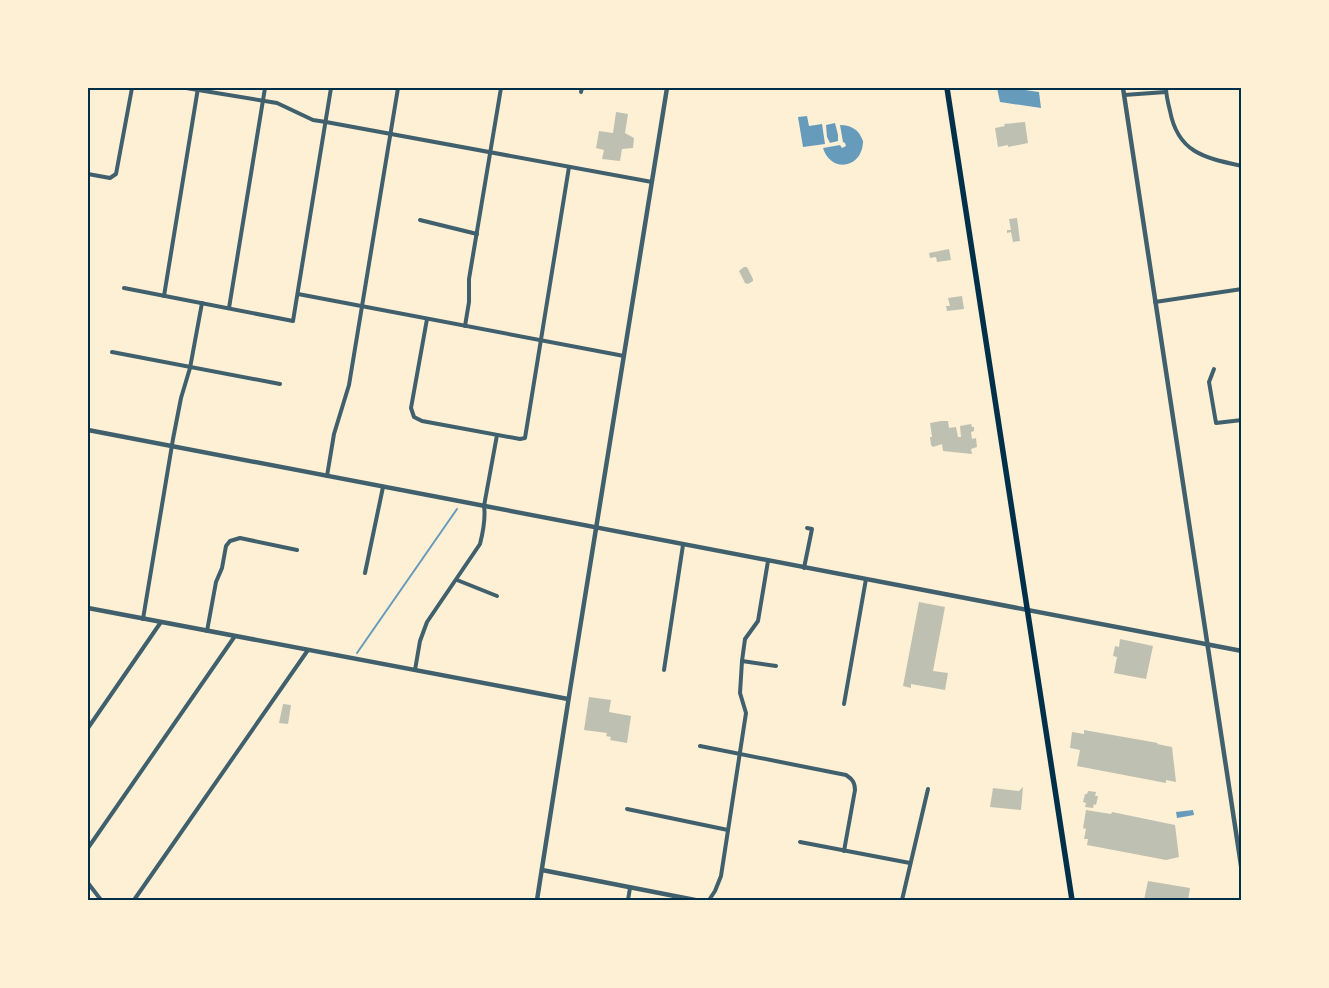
<svg xmlns="http://www.w3.org/2000/svg" width="1329" height="988" viewBox="0 0 1329 988" font-family="'Noto Sans',sans-serif">
	<style>
		.water { fill: #669bbc }
		.lines { fill: none; stroke-linecap: round; stroke-linejoin: round }
		.stream { stroke: #669bbc; stroke-width: 2 }
		.building { fill: #bec0b2 }
		.minor { stroke: #3f606c; stroke-width: 4 }
		.tertiary { stroke: #3f606c; stroke-width: 4.5 }
		.primary { stroke: #003049; stroke-width: 5.5 }
		.neatline { fill: none; stroke: #003049; stroke-width: 2 }
	</style>
	<rect width="100%" height="100%" fill="#fdf0d5"/>
	<g class="water">
		<path d="M 997,88 L 1010,88 L 1039,92 L 1041,108 L 1000,102 Z"/>
		<path d="M 807,116 L 809,126 L 822,124 L 825,144 L 803,147 L 798,117 Z"/>
		<path d="M 835,123 L 838,135 L 838,141 L 830,143 L 827,137 L 826,125 Z"/>
		<path d="M 840,125 C 852,125 859,130 863,141 C 863,168 831,174 823,148 L 840,145 L 842,148 L 846,146 L 845,143 L 843,142 Z"/>
		<path d="M 1193,810 L 1194,815 L 1177,818 L 1176,812 Z"/>
	</g>
	<g class="lines">
		<path class="stream" d="M 357,653 L 457,509"/>
	</g>
	<g class="building">
		<path d="M 616,112 L 628,114 L 625,133 L 634,138 L 633,148 L 622,149 L 620,161 L 602,159 L 604,150 L 596,148 L 599,131 L 613,133 Z"/>
		<path d="M 1025,122 L 1028,143 L 1008,147 L 1008,145 L 998,147 L 995,128 L 1005,126 L 1004,124 Z"/>
		<path d="M 1017,218 L 1020,241 L 1013,242 L 1011,232 L 1007,233 L 1007,230 L 1011,230 L 1009,219 Z"/>
		<path d="M 949,249 L 951,260 L 937,262 L 936,257 L 930,258 L 929,253 Z"/>
		<path d="M 744,267 L 747,267 L 753,279 L 753,281 L 748,284 L 745,283 L 739,271 Z"/>
		<path d="M 962,296 L 964,309 L 947,311 L 946,306 L 950,306 L 948,298 Z"/>
		<path d="M 941,421 L 948,421 L 949,428 L 956,427 L 958,437 L 961,437 L 960,426 L 971,424 L 972,427 L 974,427 L 974,431 L 971,432 L 972,439 L 976,438 L 977,447 L 971,449 L 972,454 L 943,451 L 942,444 L 933,447 L 931,445 L 930,437 L 932,437 L 930,423 Z"/>
		<path d="M 919,602 L 945,607 L 933,671 L 948,673 L 945,690 L 911,684 L 911,688 L 903,686 Z"/>
		<path d="M 1120,639 L 1153,646 L 1146,679 L 1114,673 L 1117,657 L 1113,656 L 1115,646 L 1119,647 Z"/>
		<path d="M 589,697 L 611,700 L 609,712 L 631,716 L 627,743 L 610,740 L 611,737 L 606,736 L 607,733 L 584,730 Z"/>
		<path d="M 283,704 L 291,705 L 288,724 L 279,723 Z"/>
		<path d="M 1084,730 L 1158,743 L 1157,744 L 1172,747 L 1176,782 L 1166,780 L 1166,783 L 1077,766 L 1080,750 L 1070,748 L 1072,732 L 1084,734 Z"/>
		<path d="M 1023,787 L 1021,810 L 990,807 L 993,788 L 1019,791 Z"/>
		<path d="M 1088,791 L 1096,792 L 1095,796 L 1098,796 L 1096,805 L 1094,804 L 1093,808 L 1085,807 L 1086,803 L 1083,802 L 1085,794 L 1087,794 Z"/>
		<path d="M 1086,810 L 1111,814 L 1112,812 L 1175,825 L 1179,857 L 1166,860 L 1087,845 L 1088,839 L 1084,839 L 1086,829 L 1083,828 Z"/>
		<path d="M 1148,881 L 1190,888 L 1188,900 L 1144,900 Z"/>
	</g>
	<g class="lines">
		<g class="minor">
			<path d="M 186,88 L 277,103 L 313,120 L 326,122 L 652,182"/>
			<path d="M 1166,88 C 1166,95 1168,103 1170,111 C 1178,153 1205,158 1242,166"/>
			<path d="M 581,92 L 582,88"/>
			<path d="M 1124,95 L 1166,92"/>
			<path d="M 88,174 L 110,178 L 116,174 L 132,88"/>
			<path d="M 420,220 L 477,234"/>
			<path d="M 124,288 L 293,321 L 331,88"/>
			<path d="M 298,294 L 624,356"/>
			<path d="M 164,296 L 198,88"/>
			<path d="M 1155,302 L 1242,289"/>
			<path d="M 229,308 L 265,88"/>
			<path d="M 427,319 L 411,408 L 414,417 L 422,421 L 520,439 L 525,438 L 569,167"/>
			<path d="M 465,326 L 469,302 L 469,279 L 501,88"/>
			<path d="M 112,352 L 280,384"/>
			<path d="M 1214,369 L 1209,382 L 1216,423 L 1242,420"/>
			<path d="M 327,476 L 334,434 L 349,385 L 398,88"/>
			<path d="M 804,568 L 812,529 L 807,528"/>
			<path d="M 365,573 L 383,487"/>
			<path d="M 457,580 L 497,596"/>
			<path d="M 143,619 L 173,439 L 181,398 L 190,368 L 202,303"/>
			<path d="M 207,631 L 216,582 L 222,568 L 226,546 L 230,541 L 240,538 L 297,550"/>
			<path d="M 742,661 L 776,666"/>
			<path d="M 415,670 L 420,641 L 427,622 L 480,544 C 483,532 486,519 484,506 L 497,435"/>
			<path d="M 664,670 L 683,545"/>
			<path d="M 844,704 L 866,579"/>
			<path d="M 88,728 L 161,622"/>
			<path d="M 700,746 L 846,775 C 852,779 855,782 855,790 L 844,851"/>
			<path d="M 627,809 L 728,830"/>
			<path d="M 800,842 L 910,863"/>
			<path d="M 88,848 L 235,636"/>
			<path d="M 88,883 L 101,900"/>
			<path d="M 134,900 L 308,650"/>
			<path d="M 628,900 L 630,888"/>
			<path d="M 709,900 L 715,891 L 721,876 L 746,713 L 740,693 L 742,661 L 745,639 L 758,621 L 768,561"/>
			<path d="M 902,900 L 928,789"/>
		</g>
		<g class="tertiary">
			<path d="M 1123,88 L 1242,872"/>
			<path d="M 88,430 L 1242,651"/>
			<path d="M 88,608 L 568,699"/>
			<path d="M 542,870 L 695,900"/>
			<path d="M 537,900 L 570,690 L 667,88"/>
		</g>
		<path class="primary" d="M 947,88 L 1072,900"/>
	</g>
	<rect width="1329" height="988" fill="none" stroke="#fdf0d5" stroke-width="178"/>
	<rect x="89" y="89" width="1151" height="810" class="neatline"/>
</svg>
